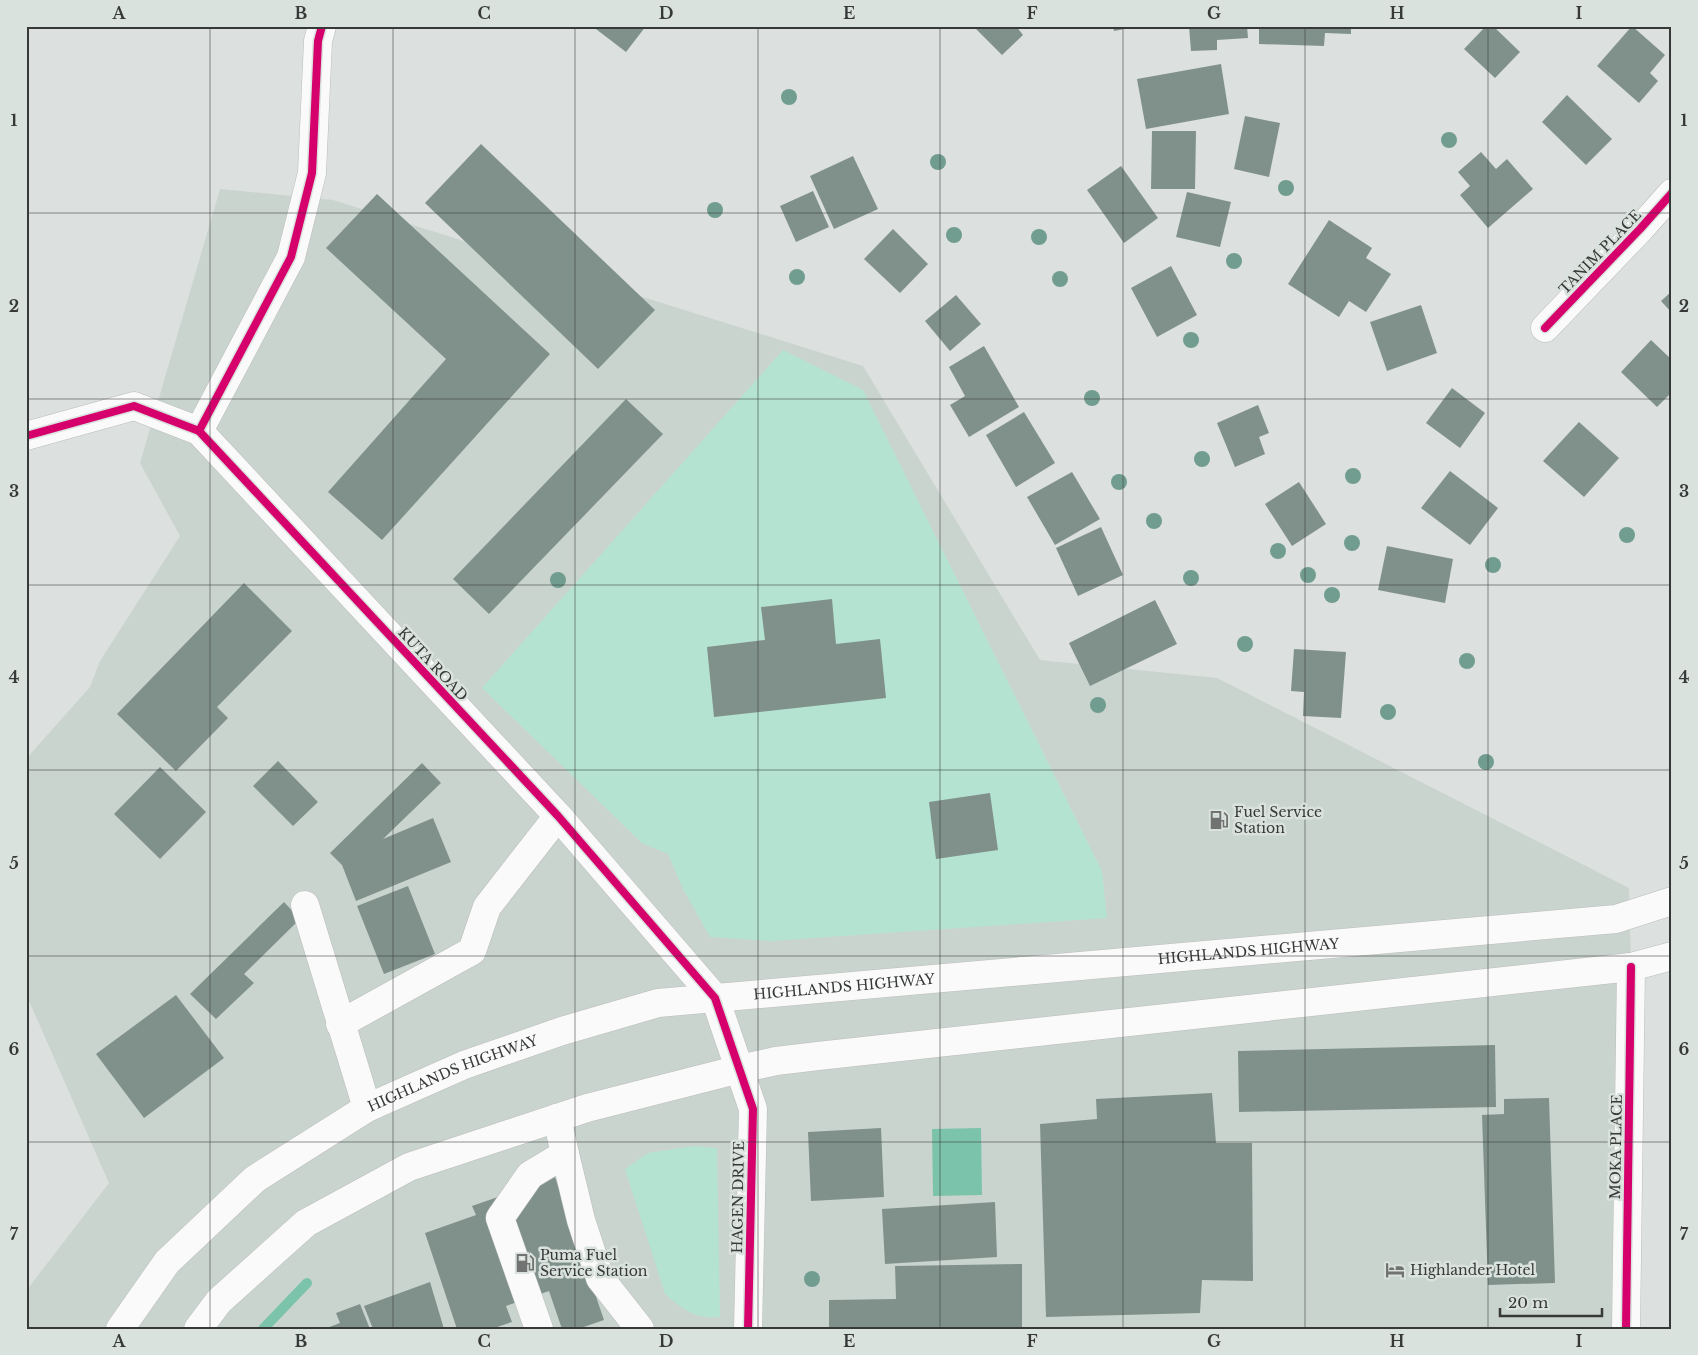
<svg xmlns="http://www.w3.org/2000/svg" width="1698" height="1355" viewBox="0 0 1698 1355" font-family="'Libre Baskerville',serif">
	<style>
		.built { fill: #cad4cf }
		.green { fill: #b5e3d2 }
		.water { fill: #7cc3ac }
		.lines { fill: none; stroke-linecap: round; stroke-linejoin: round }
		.stream { stroke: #7cc3ac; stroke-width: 10 }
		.building { fill: #80918c }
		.minor-casing { stroke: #babdbb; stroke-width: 29 }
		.major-casing { stroke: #babdbb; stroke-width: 29 }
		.minor { stroke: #fafafa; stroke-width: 28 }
		.major { stroke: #fafafa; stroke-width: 28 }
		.cycleway-casing { stroke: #dae2de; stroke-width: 11 }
		.cycleway { stroke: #d6006c; stroke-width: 8 }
		.tree { fill: #719d90 }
		.grid { fill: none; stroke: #363938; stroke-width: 1; stroke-opacity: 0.55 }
		.labels { text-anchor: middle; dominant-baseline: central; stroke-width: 5; stroke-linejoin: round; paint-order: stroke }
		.street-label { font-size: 14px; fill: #363938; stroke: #dae2de }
		.poi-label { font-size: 14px; fill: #363938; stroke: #dae2de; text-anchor: start }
		.neatline { fill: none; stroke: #363938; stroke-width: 2 }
		.grid-label { font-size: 16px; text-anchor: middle; font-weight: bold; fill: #363938 }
	</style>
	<rect width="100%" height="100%" fill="#dce0de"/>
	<path class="built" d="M 220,189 L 333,200 L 863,366 L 1040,660 L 1217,678 L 1629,888 L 1631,967 L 1645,1010 L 1633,1329 L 26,1329 L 26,1291 L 109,1183 L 26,994 L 26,759 L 90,687 L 100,661 L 180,536 L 140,463 Z"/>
	<g class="green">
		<path d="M 783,350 L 863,390 L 1102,871 L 1107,918 L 771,941 L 710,937 L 683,889 L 668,854 L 642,843 L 482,688 Z"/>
		<path d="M 694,1146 L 717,1148 L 720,1317 C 694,1319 684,1310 665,1294 L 625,1169 L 648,1153 Z"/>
	</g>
	<path class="water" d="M 981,1128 L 982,1195 L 933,1196 L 932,1129 Z"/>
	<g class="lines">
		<path class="stream" d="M 263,1329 L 307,1283"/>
	</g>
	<g class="building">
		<path d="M 592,26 L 646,26 L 626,52 Z"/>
		<path d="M 973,26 L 1016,26 L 1023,35 L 1002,55 Z"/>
		<path d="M 1113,26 L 1135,26 L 1135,27 L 1114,31 Z"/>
		<path d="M 1189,26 L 1247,26 L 1248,38 L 1217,40 L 1217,50 L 1191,51 Z"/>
		<path d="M 1259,26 L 1351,26 L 1351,34 L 1325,33 L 1324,46 L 1259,44 Z"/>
		<path d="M 1486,26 L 1493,26 L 1520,52 L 1495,78 L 1464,49 Z"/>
		<path d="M 1632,26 L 1665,55 L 1650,73 L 1658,81 L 1639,103 L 1597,66 Z"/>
		<path d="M 1221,64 L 1229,114 L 1146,129 L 1137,79 Z"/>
		<path d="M 1567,95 L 1612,139 L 1586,165 L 1542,122 Z"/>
		<path d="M 1245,116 L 1280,123 L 1269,177 L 1234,169 Z"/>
		<path d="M 1152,131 L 1196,131 L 1195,189 L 1151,189 Z"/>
		<path d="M 481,144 L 655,310 L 598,369 L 425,203 Z"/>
		<path d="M 1481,152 L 1496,169 L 1507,159 L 1533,189 L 1488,228 L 1460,195 L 1470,186 L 1458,172 Z"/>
		<path d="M 853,156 L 878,209 L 834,229 L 810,176 Z"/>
		<path d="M 1121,166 L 1158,218 L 1124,243 L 1087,190 Z"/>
		<path d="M 813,191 L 829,227 L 796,242 L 780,206 Z"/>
		<path d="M 1187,192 L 1231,202 L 1220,247 L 1176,237 Z"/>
		<path d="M 377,194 L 550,354 L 382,540 L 328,492 L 446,359 L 326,248 Z"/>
		<path d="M 1329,220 L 1372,248 L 1366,258 L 1391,274 L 1366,312 L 1349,301 L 1339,317 L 1288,284 Z"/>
		<path d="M 893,229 L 928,264 L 900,293 L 864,259 Z"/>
		<path d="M 1171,266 L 1197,315 L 1157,337 L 1131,288 Z"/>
		<path d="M 1672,291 L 1672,313 L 1661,301 Z"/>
		<path d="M 956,295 L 981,324 L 950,351 L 925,321 Z"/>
		<path d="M 1421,305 L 1437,353 L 1387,371 L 1370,322 Z"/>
		<path d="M 1651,340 L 1672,360 L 1672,392 L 1657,407 L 1621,372 Z"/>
		<path d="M 984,346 L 1019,407 L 969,437 L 950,405 L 965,396 L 949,367 Z"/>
		<path d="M 1452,388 L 1485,413 L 1460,448 L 1426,423 Z"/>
		<path d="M 626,399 L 663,434 L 489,614 L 453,579 Z"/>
		<path d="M 1258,405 L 1269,433 L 1259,437 L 1265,454 L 1235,467 L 1217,423 Z"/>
		<path d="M 1024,412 L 1055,463 L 1016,487 L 986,435 Z"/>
		<path d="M 1579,422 L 1619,458 L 1584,497 L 1543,461 Z"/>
		<path d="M 1450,471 L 1498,508 L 1470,545 L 1421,508 Z"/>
		<path d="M 1072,472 L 1100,519 L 1055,545 L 1027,497 Z"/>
		<path d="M 1299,482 L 1326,524 L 1292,546 L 1265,504 Z"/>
		<path d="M 1101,527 L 1123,575 L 1078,596 L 1056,548 Z"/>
		<path d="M 1387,546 L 1453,559 L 1445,603 L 1378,590 Z"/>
		<path d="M 244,583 L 292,631 L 217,707 L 228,718 L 176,771 L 117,714 Z"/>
		<path d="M 832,599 L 836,644 L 880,639 L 886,698 L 714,717 L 707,647 L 765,640 L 761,607 Z"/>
		<path d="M 1155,600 L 1177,644 L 1090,686 L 1069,643 Z"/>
		<path d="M 1294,649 L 1346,652 L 1341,718 L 1303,716 L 1304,692 L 1291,691 Z"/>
		<path d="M 278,761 L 318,802 L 293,826 L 253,786 Z"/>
		<path d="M 422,763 L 441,783 L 383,839 L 433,818 L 451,862 L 356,901 L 342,865 L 330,853 Z"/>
		<path d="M 160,767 L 206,812 L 160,859 L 114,814 Z"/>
		<path d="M 990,793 L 998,850 L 936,859 L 929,802 Z"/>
		<path d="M 408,886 L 435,954 L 384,974 L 357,906 Z"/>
		<path d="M 284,902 L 300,919 L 244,974 L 254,983 L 216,1019 L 190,994 Z"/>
		<path d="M 176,995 L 224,1058 L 144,1118 L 96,1054 Z"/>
		<path d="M 1495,1045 L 1496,1107 L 1239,1112 L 1238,1051 Z"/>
		<path d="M 1212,1093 L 1216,1143 L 1252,1143 L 1253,1281 L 1202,1280 L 1200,1313 L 1046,1317 L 1040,1124 L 1097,1119 L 1096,1099 Z"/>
		<path d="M 1549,1098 L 1555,1283 L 1488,1285 L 1482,1115 L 1504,1114 L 1504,1099 Z"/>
		<path d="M 881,1128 L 884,1197 L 811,1201 L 808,1132 Z"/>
		<path d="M 555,1177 L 604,1320 L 578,1329 L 562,1329 L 549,1291 L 506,1306 L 512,1322 L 491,1329 L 457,1329 L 425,1233 L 476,1215 L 472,1206 Z"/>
		<path d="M 995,1202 L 997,1257 L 885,1264 L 882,1209 Z"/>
		<path d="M 1022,1264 L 1022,1329 L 829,1329 L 829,1300 L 896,1299 L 895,1266 Z"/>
		<path d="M 430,1282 L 444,1329 L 373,1329 L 364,1306 Z"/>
		<path d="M 360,1304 L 370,1329 L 324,1329 L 340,1323 L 336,1313 Z"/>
	</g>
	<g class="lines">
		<g class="minor-casing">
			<g id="minor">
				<path d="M 1545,328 L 1640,229 L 1672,193"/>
				<path d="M 199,431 L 291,257 L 312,173 L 318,41 L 322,26"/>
				<path d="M 26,436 L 134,406 L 199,431 L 558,816 L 715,998 L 753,1109 L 748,1329"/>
				<path d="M 305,905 L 367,1108"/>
				<path d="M 340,1024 L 472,951 L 487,907 L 558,816"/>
				<path d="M 565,1154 L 581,1220 L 600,1278 L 640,1329"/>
				<path d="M 539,1329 L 500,1218 L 530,1175 L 565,1154 L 557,1118"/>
				<path d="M 1626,1329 L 1631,967"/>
			</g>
		</g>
		<g class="major-casing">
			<g id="major">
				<path id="s1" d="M 120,1329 L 167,1262 L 255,1179 L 367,1108 L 464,1065 L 562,1031 L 658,1003 L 1616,919 L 1672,901"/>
				<path d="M 198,1329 L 219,1301 L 306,1223 L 409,1167 L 587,1108 L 740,1069 L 776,1061 L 818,1056 L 1631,967 L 1672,956"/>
			</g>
		</g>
		<use href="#minor" class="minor"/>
		<use href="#major" class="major"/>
		<g class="cycleway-casing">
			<g id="cycleway">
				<path d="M 1545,328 L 1640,229 L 1672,193"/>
				<path d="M 199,431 L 291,257 L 312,173 L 318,41 L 322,26"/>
				<path d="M 26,436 L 134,406 L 199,431 L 558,816 L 715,998 L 753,1109 L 748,1329"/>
				<path d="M 1626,1329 L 1631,967"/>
			</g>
		</g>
		<use href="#cycleway" class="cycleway"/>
	</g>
	<g class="tree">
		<circle cx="789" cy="97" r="8"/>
		<circle cx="1449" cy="140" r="8"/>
		<circle cx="938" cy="162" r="8"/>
		<circle cx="1286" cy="188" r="8"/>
		<circle cx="715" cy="210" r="8"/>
		<circle cx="954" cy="235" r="8"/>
		<circle cx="1039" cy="237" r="8"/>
		<circle cx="1234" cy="261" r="8"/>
		<circle cx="797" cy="277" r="8"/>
		<circle cx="1060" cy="279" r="8"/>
		<circle cx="1191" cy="340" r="8"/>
		<circle cx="1092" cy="398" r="8"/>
		<circle cx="1202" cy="459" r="8"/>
		<circle cx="1353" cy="476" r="8"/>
		<circle cx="1119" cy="482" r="8"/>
		<circle cx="1154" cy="521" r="8"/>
		<circle cx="1627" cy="535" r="8"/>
		<circle cx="1352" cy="543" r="8"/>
		<circle cx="1278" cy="551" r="8"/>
		<circle cx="1493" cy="565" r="8"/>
		<circle cx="1308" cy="575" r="8"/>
		<circle cx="1191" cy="578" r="8"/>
		<circle cx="558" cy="580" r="8"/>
		<circle cx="1332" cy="595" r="8"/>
		<circle cx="1245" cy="644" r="8"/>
		<circle cx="1467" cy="661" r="8"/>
		<circle cx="1098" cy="705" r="8"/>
		<circle cx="1388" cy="712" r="8"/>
		<circle cx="1486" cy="762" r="8"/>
		<circle cx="812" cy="1279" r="8"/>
	</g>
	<path class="grid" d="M 210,26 L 210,1329M 393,26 L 393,1329M 575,26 L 575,1329M 758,26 L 758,1329M 940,26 L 940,1329M 1123,26 L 1123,1329M 1305,26 L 1305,1329M 1488,26 L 1488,1329M 26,213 L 1672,213M 26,399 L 1672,399M 26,585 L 1672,585M 26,770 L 1672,770M 26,956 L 1672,956M 26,1142 L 1672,1142"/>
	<defs>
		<g id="fuel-bare" transform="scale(1.5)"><path d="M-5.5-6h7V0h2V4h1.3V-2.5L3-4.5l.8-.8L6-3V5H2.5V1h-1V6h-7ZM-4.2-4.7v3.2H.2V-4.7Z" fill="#707372" stroke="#dae2de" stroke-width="2.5" paint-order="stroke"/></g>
		<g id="hotel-bare" transform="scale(1.5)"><path d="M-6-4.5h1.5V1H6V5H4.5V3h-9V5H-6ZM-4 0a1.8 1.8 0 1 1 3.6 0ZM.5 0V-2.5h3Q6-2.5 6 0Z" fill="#707372" stroke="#dae2de" stroke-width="2.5" paint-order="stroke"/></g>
	</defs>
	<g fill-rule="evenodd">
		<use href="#fuel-bare" x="1219" y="820"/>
		<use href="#fuel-bare" x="525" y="1263"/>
		<use href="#hotel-bare" x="1395" y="1270"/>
	</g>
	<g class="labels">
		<g class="street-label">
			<text transform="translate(1600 252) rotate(-46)">TANIM PLACE</text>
			<text transform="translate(433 664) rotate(47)">KUTA ROAD</text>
			<text stroke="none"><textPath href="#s1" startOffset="1238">HIGHLANDS HIGHWAY</textPath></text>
			<text stroke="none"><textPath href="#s1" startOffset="832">HIGHLANDS HIGHWAY</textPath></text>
			<text stroke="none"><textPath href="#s1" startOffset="428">HIGHLANDS HIGHWAY</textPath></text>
			<text transform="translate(1616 1147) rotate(-89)">MOKA PLACE</text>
			<text transform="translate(738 1197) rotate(-89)">HAGEN DRIVE</text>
		</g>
		<g class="poi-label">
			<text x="1234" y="812">Fuel Service<tspan x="1234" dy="16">Station</tspan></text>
			<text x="540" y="1255">Puma Fuel<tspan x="540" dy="16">Service Station</tspan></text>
			<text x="1410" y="1270">Highlander Hotel</text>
		</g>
	</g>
	<rect width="1698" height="1355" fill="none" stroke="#dae2de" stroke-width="55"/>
	<path d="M1500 1308v8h102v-8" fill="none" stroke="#363938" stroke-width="2.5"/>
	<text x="1508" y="1308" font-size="15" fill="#363938" stroke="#dae2de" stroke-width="4" paint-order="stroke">20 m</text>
	<rect x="28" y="28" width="1642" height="1300" class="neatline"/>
	<g class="grid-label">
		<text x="119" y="19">A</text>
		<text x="301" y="19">B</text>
		<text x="484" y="19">C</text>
		<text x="666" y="19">D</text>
		<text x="849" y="19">E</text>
		<text x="1032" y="19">F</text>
		<text x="1214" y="19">G</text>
		<text x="1397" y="19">H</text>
		<text x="1579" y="19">I</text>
		<text x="14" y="126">1</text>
		<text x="1684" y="126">1</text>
		<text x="14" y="312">2</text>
		<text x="1684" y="312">2</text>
		<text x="14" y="497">3</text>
		<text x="1684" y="497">3</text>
		<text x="14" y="683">4</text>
		<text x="1684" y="683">4</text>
		<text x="14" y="869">5</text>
		<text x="1684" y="869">5</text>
		<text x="14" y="1055">6</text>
		<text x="1684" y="1055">6</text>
		<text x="14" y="1240">7</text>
		<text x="1684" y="1240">7</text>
		<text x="119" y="1347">A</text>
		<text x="301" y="1347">B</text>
		<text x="484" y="1347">C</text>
		<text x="666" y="1347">D</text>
		<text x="849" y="1347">E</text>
		<text x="1032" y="1347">F</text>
		<text x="1214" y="1347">G</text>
		<text x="1397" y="1347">H</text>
		<text x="1579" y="1347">I</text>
	</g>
</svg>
